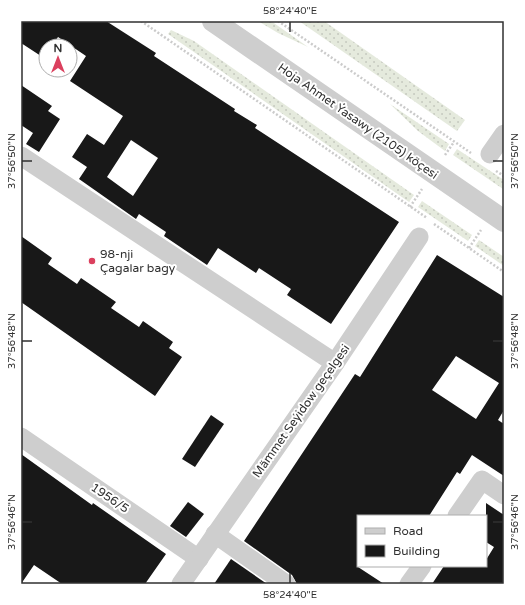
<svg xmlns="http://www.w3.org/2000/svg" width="525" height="605" viewBox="0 0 525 605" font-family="'Varela Round',sans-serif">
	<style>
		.grass { fill: url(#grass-dots) }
		.building { fill: #181818; fill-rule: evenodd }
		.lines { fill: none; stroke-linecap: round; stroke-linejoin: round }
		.path { stroke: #cbcbcb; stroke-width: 2.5; stroke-dasharray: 2 2; stroke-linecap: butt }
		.minor { stroke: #cecece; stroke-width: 19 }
		.tertiary { stroke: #cecece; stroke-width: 22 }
		.ticks { fill: none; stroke: #313131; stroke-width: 1.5 }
		.poi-dot { fill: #db405e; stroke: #fff; stroke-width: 1.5 }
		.labels { text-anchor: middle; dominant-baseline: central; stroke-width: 4; stroke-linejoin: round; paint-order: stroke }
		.street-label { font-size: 12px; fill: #313131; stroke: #fff }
		.poi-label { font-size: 12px; fill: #313131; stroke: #fff; text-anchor: start }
		.neatline { fill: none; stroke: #313131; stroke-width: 1.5 }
		.ticks-label { font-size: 10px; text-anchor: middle; fill: #313131 }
	</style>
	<defs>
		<pattern id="grass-dots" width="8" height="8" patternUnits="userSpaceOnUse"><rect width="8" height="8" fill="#e5eadd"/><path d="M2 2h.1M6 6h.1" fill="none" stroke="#c5c9be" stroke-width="1.8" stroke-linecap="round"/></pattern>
	</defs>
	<rect width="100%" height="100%" fill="#fff"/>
	<g class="grass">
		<path d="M 258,21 L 271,21 L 308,47 L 278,33 Z"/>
		<path d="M 299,21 L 324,21 L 465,120 L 457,131 Z"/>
		<path d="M 171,30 L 194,41 L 414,195 L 409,202 L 168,34 Z"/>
		<path d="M 390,104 L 449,144 L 445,151 L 418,131 Z"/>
		<path d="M 457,149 L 504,180 L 503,189 L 453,155 Z"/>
		<path d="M 422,201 L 472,235 L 468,241 L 418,207 Z"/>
		<path d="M 479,240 L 504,257 L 504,266 L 475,246 Z"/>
	</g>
	<g class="building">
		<path d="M 21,21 L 106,21 L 156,53 L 154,56 L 235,109 L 234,111 L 257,125 L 255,128 L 399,222 L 331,324 L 287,295 L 291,289 L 259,268 L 256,273 L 218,248 L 207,265 L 164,236 L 166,232 L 139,214 L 136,219 L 79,179 L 87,167 L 72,157 L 87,134 L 104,145 L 123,116 L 70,81 L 86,56 L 58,37 L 52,46 L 46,46 L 46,55 L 44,58 L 21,43 ZM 131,140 L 158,158 L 133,196 L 107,177 Z"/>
		<path d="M 21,85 L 52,106 L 48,111 L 60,119 L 39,152 L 26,144 L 33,133 L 21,125 Z"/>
		<path d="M 21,236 L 52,258 L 48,264 L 77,284 L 81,278 L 116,302 L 111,308 L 139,327 L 143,321 L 173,342 L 169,348 L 182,357 L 155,396 L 21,302 Z"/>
		<path d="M 437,255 L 504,297 L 504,410 L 498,420 L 504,424 L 504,476 L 472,455 L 460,474 L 457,472 L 429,516 L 358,516 L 358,567 L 384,584 L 297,584 L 292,575 L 244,541 L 355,374 L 360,377 ZM 456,356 L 499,383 L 476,419 L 432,390 Z"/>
		<path d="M 211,415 L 224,424 L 195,467 L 182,459 Z"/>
		<path d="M 21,454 L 92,505 L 93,503 L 166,554 L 145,584 L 62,584 L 34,565 L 21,584 Z"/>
		<path d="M 188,502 L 204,514 L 186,537 L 170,526 Z"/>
		<path d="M 486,503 L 504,515 L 504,584 L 432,584 L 444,566 L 486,566 L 486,560 L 494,547 L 486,542 Z"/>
		<path d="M 231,559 L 267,584 L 214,584 Z"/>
	</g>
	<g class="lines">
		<g class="path">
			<path d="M 141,21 L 427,218"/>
			<path d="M 278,21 L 471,153"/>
			<path d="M 445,155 L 454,142"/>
			<path d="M 496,171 L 504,176"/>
			<path d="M 410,207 L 422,189"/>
			<path d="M 434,224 L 504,272"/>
			<path d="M 469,248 L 481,230"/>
		</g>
		<g class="minor">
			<path d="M 490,154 L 504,134"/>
			<path d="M 21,156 L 335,363"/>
			<path d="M 21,437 L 199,559"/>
			<path d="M 457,516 L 482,480 L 504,495"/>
			<path d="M 215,534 L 286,584"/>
			<path d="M 181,584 L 335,363 L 419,237"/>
			<path d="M 409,584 L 422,566"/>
		</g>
		<path class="tertiary" d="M 213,21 L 504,221"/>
	</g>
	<path class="ticks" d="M 290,22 L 290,32M 22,161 L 32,161M 493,161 L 503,161M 22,341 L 32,341M 493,341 L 503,341M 22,522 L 32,522M 493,522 L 503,522M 290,573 L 290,583"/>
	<circle class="poi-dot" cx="92" cy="261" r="4"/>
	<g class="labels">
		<g class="street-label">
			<text transform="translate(358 121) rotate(35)">Hoja Ahmet Ýasawy (2105) köçesi</text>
			<text transform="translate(301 411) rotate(-55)">Mämmet Seýidow geçelgesi</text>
			<text transform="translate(110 498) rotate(34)">1956/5</text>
		</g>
		<g class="poi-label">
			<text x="100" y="254">98-nji<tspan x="100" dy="14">Çagalar bagy</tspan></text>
		</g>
	</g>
	<rect width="525" height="605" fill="none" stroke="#ffffff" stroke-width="44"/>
	<rect x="357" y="515" width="130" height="52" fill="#ffffff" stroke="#adadad"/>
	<rect x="365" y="528" width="20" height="6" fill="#cecece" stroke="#adadad"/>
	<text x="393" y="535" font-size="12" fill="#313131">Road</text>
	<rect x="365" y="545" width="20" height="12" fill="#181818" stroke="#adadad"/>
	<text x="393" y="555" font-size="12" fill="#313131">Building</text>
	<g transform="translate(58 58)"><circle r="19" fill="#ffffff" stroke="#adadad"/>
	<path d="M0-3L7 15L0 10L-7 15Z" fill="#db405e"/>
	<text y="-6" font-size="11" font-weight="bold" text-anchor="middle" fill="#313131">N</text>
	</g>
	<rect x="22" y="22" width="481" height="561" class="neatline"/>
	<g class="ticks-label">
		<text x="290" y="14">58°24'40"E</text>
		<text transform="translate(11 161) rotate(-90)" y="4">37°56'50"N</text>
		<text transform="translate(514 161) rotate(-90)" y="4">37°56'50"N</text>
		<text transform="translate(11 341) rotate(-90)" y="4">37°56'48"N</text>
		<text transform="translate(514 341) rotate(-90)" y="4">37°56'48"N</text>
		<text transform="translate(11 522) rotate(-90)" y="4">37°56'46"N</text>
		<text transform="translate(514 522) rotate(-90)" y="4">37°56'46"N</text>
		<text x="290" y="598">58°24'40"E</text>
	</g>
</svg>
